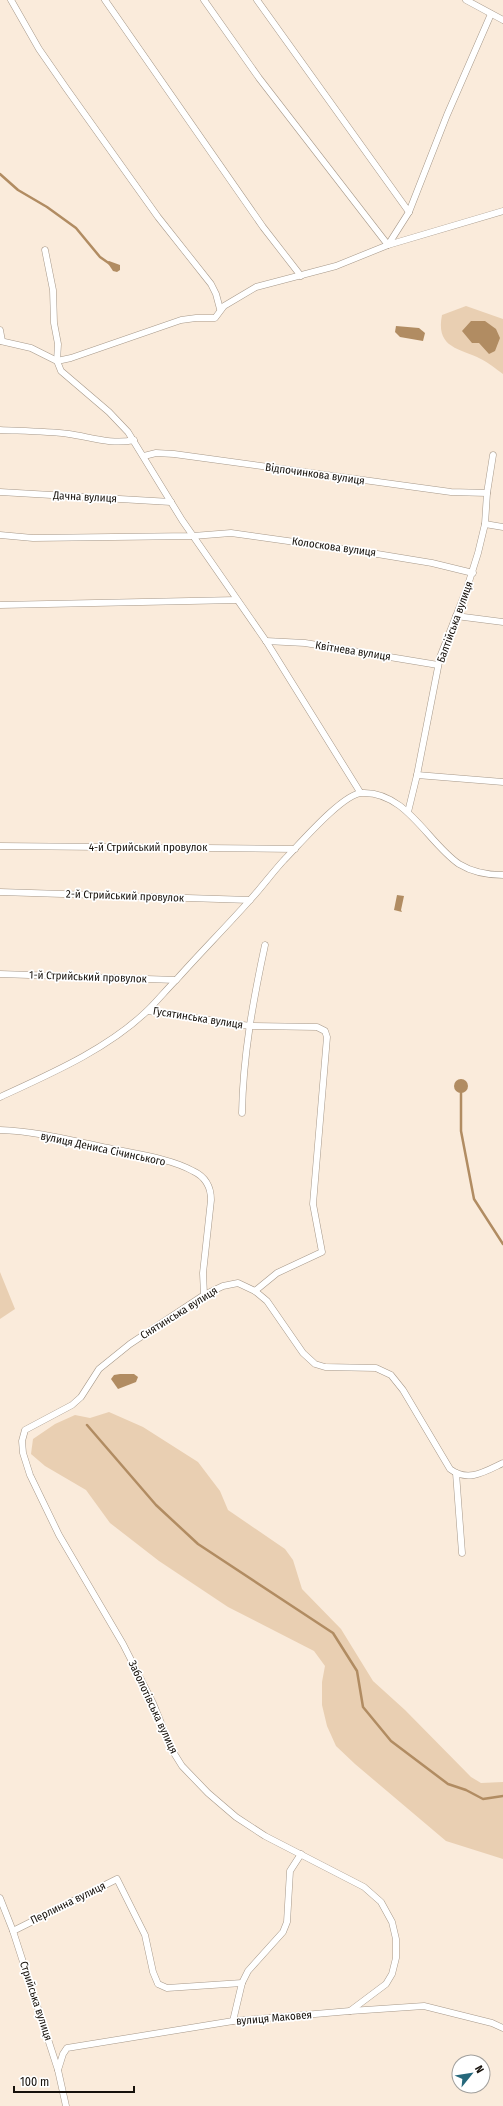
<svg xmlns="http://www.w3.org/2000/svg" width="503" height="2106" viewBox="0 0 503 2106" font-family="'Fira Sans Condensed',sans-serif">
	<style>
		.green { fill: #e9cfb2 }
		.water { fill: #b18c62 }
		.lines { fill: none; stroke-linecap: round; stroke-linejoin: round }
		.stream { stroke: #b18c62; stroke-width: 2.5 }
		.street-casing { stroke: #a69889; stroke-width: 7 }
		.street { stroke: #fff; stroke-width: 6 }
		.labels { text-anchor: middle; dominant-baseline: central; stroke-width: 3.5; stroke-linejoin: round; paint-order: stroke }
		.street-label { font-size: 11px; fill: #16110b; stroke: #fff }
	</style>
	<rect width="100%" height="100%" fill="#faebdb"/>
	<g class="green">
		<path d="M 466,306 L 503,319 L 503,374 C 495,368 486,361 477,357 C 455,348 436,345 442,315 Z"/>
		<path d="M 0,1272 L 15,1309 L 0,1319 Z"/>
		<path d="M 109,1412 L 143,1427 L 198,1462 L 220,1491 L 228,1510 L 285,1549 L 293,1560 L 302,1589 L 341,1629 L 373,1681 L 405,1710 L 471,1777 L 481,1783 L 503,1782 L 503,1859 L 446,1841 L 355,1764 L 336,1746 L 327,1726 L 322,1705 L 322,1682 L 325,1666 L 314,1651 L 228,1607 L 159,1561 L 110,1523 L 86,1490 L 45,1466 L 31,1454 L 33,1439 L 55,1424 L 75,1415 L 90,1418 Z"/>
	</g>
	<g class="water">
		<path d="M 109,261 L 120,265 L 120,270 L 117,272 L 113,271 L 107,262 Z"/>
		<path d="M 471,321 L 485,321 L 496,329 L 500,338 L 495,351 L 489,354 L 479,343 L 472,343 L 462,331 Z"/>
		<path d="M 396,326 L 419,328 L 425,333 L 423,341 L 400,337 L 395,332 Z"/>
		<path d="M 397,895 L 404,896 L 401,910 L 402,912 L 394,910 Z"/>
		<circle cx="461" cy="1086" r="7"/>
		<path d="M 120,1374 L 134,1374 L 138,1377 L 136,1382 L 118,1389 L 111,1379 L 114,1375 Z"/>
	</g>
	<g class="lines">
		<g class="stream">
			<path d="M 0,174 L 18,190 L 47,207 L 76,228 L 100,257 L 110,264"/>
			<path d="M 461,1092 L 461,1131 L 474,1199 L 503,1244"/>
			<path d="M 87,1425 L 156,1505 L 198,1544 L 333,1633 L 357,1671 L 363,1707 L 391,1741 L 448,1784 L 466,1790 L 483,1799 L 503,1796"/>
		</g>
		<g class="street-casing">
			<g id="street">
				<path d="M 11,0 L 39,49 L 66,88 L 158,217 L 211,284 L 216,294 L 220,309"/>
				<path d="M 105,0 L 263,227 L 301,276"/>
				<path d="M 204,0 L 259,78 L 388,245 L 409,212 L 447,115 L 491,14"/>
				<path d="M 257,0 L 409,212"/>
				<path d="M 466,0 L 503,20"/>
				<path d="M 45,250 L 53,290 L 54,323 L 58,344 L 57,361 L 61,371 L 109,412 L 128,432 L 182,520 L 266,641 L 360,792"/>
				<path d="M 0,330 L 2,341"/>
				<path d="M 0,341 L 31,348 L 57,361 L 71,358 L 181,320 L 196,318 L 215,318 L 224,306 L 256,287 L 336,266 L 388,245 L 503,211"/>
				<path d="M 0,430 C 23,431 46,431 69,434 C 90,437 112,445 134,440"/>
				<path d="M 144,456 L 156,453 L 174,454 L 451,492 L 487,493"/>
				<path d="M 0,492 L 171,502"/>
				<path d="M 485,524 L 503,527"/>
				<path d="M 0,535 L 33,538 L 193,536 L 231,533 L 359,551 L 432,563 L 473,573"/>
				<path d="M 0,605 L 237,600"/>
				<path d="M 456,616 L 503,622"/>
				<path d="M 266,641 L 305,643 L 438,665"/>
				<path d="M 417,775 L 503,782"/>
				<path d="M 408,812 L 417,775 L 440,657 L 467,588 L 478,553 L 485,524 L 487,493 L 493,455"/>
				<path d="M 0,846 L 295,849"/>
				<path d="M 0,892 L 250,900"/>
				<path d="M 0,974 L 176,980"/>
				<path d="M 148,1011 L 250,1026 L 317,1027 L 325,1031 L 327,1037 L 313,1204 L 322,1252 L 277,1273 L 255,1291"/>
				<path d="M 0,1097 C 50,1074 108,1049 148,1010 C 158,1000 167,989 177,979 C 201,952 226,927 250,900 C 262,887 272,873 284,860 C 298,846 343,793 362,793 C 406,791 428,843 459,864 C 472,872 488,875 503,875"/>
				<path d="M 242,1113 C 243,1056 253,1001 265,945"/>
				<path d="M 0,1130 C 36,1131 73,1141 108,1148 C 135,1154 169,1158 193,1171 C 206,1177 211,1187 211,1200 L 203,1273 L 204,1295"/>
				<path d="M 456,1473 L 462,1553"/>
				<path d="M 0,1898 L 13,1931 L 58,2070 L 66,2106"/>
				<path d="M 13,1931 L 117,1879 L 145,1935 L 153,1972 L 158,1984 L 167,1988 L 242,1983"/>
				<path d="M 350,2011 L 386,1984 L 392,1974 L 396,1958 L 396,1939 L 392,1922 L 381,1902 L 364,1887 L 265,1836 L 236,1817 L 208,1793 L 182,1766 L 172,1750 L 153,1703 L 123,1644 L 59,1535 L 30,1475 L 23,1453 L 22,1441 L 25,1430 L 72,1405 L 81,1397 L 99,1369 L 130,1344 L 204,1295 L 223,1286 L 238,1283 L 255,1291 L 267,1301 L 303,1353 L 315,1364 L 325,1367 L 376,1368 L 391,1375 L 403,1390 L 450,1469 C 468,1483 486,1471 503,1463"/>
				<path d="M 233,2021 L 242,1983 L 248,1971 L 283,1932 L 287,1922 L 290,1871 L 301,1854"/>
				<path d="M 58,2070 L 63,2054 L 67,2048 L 233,2021 L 350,2011 L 424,2006 L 492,2023 L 503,2028"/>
			</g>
		</g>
		<use href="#street" class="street"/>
	</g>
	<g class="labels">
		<g class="street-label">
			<text transform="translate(315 474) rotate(8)">Відпочинкова вулиця</text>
			<text transform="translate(85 497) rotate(3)">Дачна вулиця</text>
			<text transform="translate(334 547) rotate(8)">Колоскова вулиця</text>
			<text transform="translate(455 622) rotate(-70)">Балтійська вулиця</text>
			<text transform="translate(353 651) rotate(9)">Квітнева вулиця</text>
			<text x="148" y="847">4-й Стрийський провулок</text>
			<text transform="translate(125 896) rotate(2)">2-й Стрийський провулок</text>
			<text transform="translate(88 977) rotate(2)">1-й Стрийський провулок</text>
			<text transform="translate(198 1018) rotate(9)">Гусятинська вулиця</text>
			<text transform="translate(103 1149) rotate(12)">вулиця Дениса Січинського</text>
			<text transform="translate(179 1313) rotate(-32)">Снятинська вулиця</text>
			<text transform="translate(153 1707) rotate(65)">Заболотівська вулиця</text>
			<text transform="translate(68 1903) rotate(-26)">Перлинна вулиця</text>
			<text transform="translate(36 2001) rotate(72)">Стрийська вулиця</text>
			<text transform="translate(274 2018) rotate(-5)">вулиця Маковея</text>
		</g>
	</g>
	<g transform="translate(471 2074) rotate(60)"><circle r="19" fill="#ffffff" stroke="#a2a09d"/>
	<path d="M0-3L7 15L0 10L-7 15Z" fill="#26687b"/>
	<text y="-6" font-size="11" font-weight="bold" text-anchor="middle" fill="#16110b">N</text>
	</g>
	<path d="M14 2086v6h120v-6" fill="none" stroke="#16110b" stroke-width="2"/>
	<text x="20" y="2086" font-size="12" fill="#16110b" stroke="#ffffff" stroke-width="3" paint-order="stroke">100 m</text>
</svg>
